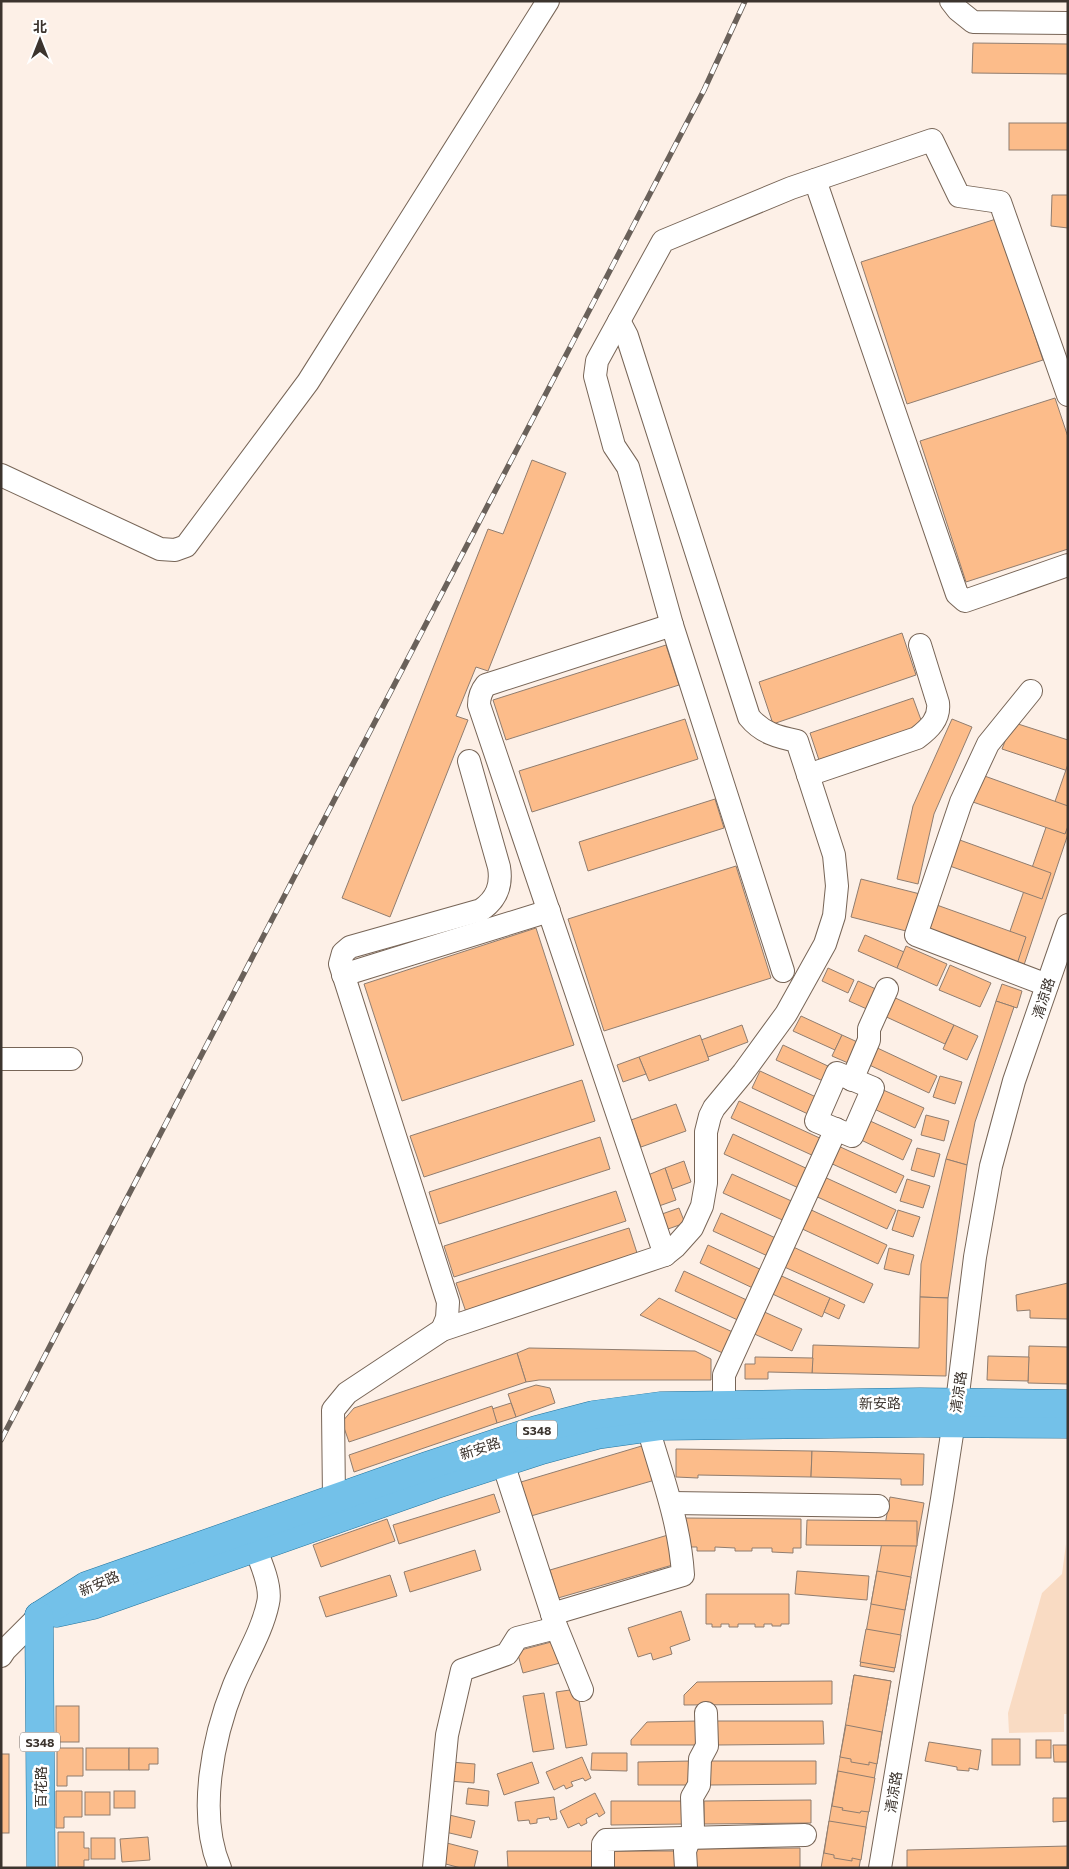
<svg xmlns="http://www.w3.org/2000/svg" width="1069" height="1869" viewBox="0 0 1069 1869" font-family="Commissioner,'Noto Sans SC',sans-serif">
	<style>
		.green { fill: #f9dbc3 }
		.building { fill: #fcbc8a; stroke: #907d6f }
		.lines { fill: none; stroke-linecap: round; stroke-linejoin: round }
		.minor-casing { stroke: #776557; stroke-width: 24 }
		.major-casing { stroke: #23749e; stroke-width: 29 }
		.minor { stroke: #fff; stroke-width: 22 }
		.major { stroke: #73c1e9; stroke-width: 28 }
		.rail-casing { stroke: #6a615a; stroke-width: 5.5 }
		.rail { stroke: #fff; stroke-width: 4; stroke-dasharray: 11; stroke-linecap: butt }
		.labels { text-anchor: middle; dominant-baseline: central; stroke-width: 5; stroke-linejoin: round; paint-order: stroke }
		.shield { fill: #fff; stroke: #76716d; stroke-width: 1 }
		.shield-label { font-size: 12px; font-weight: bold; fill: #3c342e }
		.street-label { font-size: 14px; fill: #3c342e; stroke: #fff }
	</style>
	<rect width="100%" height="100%" fill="#fdf0e7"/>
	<path class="green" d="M 1066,1544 L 1068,1714 L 1064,1714 L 1064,1732 L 1009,1733 L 1008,1713 L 1042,1593 L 1062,1574 Z"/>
	<g class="building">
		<path d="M 973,43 L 1068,44 L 1068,74 L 972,73 Z"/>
		<rect x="1009" y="123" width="59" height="27"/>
		<path d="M 1052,195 L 1068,195 L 1068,228 L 1051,226 Z"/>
		<path d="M 996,219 L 1043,360 L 907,404 L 861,262 Z"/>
		<path d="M 1055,398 L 1068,437 L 1068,549 L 966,582 L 920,441 Z"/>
		<path d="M 532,460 L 566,473 L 488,671 L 476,667 L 456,716 L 468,720 L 390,917 L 342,898 L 488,529 L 503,534 Z"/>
		<path d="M 902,633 L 916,675 L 773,724 L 759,682 Z"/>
		<path d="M 666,645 L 679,685 L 506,740 L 493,700 Z"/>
		<path d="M 913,698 L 924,728 L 820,763 L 810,733 Z"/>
		<path d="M 685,719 L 698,759 L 532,812 L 519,771 Z"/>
		<path d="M 952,719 L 972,727 L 934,814 L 918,884 L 897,879 L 913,806 Z"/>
		<path d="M 1015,723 L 1068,740 L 1068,771 L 1002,749 L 1010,728 Z"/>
		<path d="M 1068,764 L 1068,834 L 1023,968 L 1000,960 Z"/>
		<path d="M 979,774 L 1068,806 L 1068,826 L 1065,834 L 970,801 Z"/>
		<path d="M 715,799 L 724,828 L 588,871 L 579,842 Z"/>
		<path d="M 957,839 L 1051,873 L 1042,899 L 947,865 Z"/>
		<path d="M 736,866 L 771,978 L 604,1031 L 568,919 Z"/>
		<path d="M 861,879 L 920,894 L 910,932 L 851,917 Z"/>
		<path d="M 934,904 L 1026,937 L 1017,964 L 924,931 Z"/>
		<path d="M 536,928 L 574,1045 L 402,1101 L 364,984 Z"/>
		<path d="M 865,935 L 904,952 L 897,968 L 858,951 Z"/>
		<path d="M 906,946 L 947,964 L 937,986 L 897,968 Z"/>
		<path d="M 950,965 L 991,983 L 980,1007 L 939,990 Z"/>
		<path d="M 828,968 L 854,980 L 848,993 L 822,981 Z"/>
		<path d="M 858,981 L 878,990 L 869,1010 L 849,1001 Z"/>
		<path d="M 1002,984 L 1022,991 L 1017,1008 L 996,1001 Z"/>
		<path d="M 889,995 L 954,1025 L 945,1044 L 880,1014 Z"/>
		<path d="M 996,1001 L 1014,1007 L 975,1122 L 967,1165 L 946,1159 Z"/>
		<path d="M 801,1016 L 842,1035 L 835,1050 L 793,1031 Z"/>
		<path d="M 742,1025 L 748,1042 L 708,1057 L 701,1040 Z"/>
		<path d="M 954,1025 L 978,1036 L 967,1060 L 943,1049 Z"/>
		<path d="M 700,1035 L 709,1060 L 649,1081 L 639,1057 Z"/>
		<path d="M 842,1035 L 864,1045 L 855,1066 L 832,1056 Z"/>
		<path d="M 783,1045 L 830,1067 L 823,1081 L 776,1060 Z"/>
		<path d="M 871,1045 L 937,1076 L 929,1093 L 863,1062 Z"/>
		<path d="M 639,1057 L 646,1074 L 623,1082 L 617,1065 Z"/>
		<path d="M 760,1071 L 816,1097 L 808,1114 L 752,1088 Z"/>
		<path d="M 940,1076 L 962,1082 L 955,1104 L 933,1097 Z"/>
		<path d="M 582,1080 L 595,1121 L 424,1177 L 410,1136 Z"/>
		<path d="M 881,1089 L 924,1108 L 915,1128 L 872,1108 Z"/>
		<path d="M 739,1101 L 824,1140 L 816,1157 L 731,1118 Z"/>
		<path d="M 676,1104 L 686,1131 L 641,1147 L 631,1120 Z"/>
		<path d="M 926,1115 L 949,1121 L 944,1141 L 921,1135 Z"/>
		<path d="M 868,1120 L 912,1140 L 903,1160 L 859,1139 Z"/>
		<path d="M 733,1134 L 812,1171 L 803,1190 L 724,1154 Z"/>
		<path d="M 600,1137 L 610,1169 L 439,1224 L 429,1192 Z"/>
		<path d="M 836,1145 L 904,1176 L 896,1193 L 828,1162 Z"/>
		<path d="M 917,1148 L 940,1154 L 934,1177 L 911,1170 Z"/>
		<path d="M 946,1159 L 967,1165 L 948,1298 L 920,1297 L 921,1264 Z"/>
		<path d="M 684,1161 L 691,1182 L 672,1189 L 665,1168 Z"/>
		<path d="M 665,1168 L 676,1200 L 659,1206 L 648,1175 Z"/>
		<path d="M 732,1174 L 798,1204 L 789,1223 L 723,1193 Z"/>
		<path d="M 820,1175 L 896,1210 L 887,1229 L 811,1194 Z"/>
		<path d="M 907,1179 L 930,1186 L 923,1208 L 900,1201 Z"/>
		<path d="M 616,1191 L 626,1221 L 454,1277 L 444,1246 Z"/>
		<path d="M 679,1208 L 685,1223 L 668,1229 L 662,1214 Z"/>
		<path d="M 807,1208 L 887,1245 L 878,1264 L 798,1227 Z"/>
		<path d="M 898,1210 L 920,1217 L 913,1237 L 892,1230 Z"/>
		<path d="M 721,1213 L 780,1240 L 772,1258 L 713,1231 Z"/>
		<path d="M 629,1228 L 638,1256 L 466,1312 L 456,1283 Z"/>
		<path d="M 708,1245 L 766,1272 L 757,1290 L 700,1263 Z"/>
		<path d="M 789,1245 L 873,1284 L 864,1303 L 780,1265 Z"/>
		<path d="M 889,1248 L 914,1255 L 909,1275 L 884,1269 Z"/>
		<path d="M 684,1271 L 751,1302 L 742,1322 L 675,1291 Z"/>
		<path d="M 775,1273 L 830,1298 L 822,1317 L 766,1291 Z"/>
		<path d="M 1068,1283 L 1068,1319 L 1030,1318 L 1030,1310 L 1017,1311 L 1016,1295 Z"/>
		<path d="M 920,1297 L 948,1298 L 946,1376 L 812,1373 L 813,1345 L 919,1348 Z"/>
		<path d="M 659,1298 L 737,1334 L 727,1355 L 640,1315 Z"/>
		<path d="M 830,1298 L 845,1305 L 839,1319 L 824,1312 Z"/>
		<path d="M 760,1310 L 802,1329 L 792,1351 L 750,1332 Z"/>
		<path d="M 1029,1346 L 1068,1347 L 1068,1384 L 1028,1383 Z"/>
		<path d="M 529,1348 L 695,1351 L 711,1359 L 711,1380 L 539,1380 L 526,1382 L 517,1353 Z"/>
		<path d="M 517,1353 L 526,1382 L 349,1442 L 342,1422 L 354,1408 Z"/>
		<path d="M 988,1356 L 1029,1357 L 1028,1381 L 987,1380 Z"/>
		<path d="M 755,1357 L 813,1358 L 812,1373 L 768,1372 L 768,1379 L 745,1379 L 745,1364 L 755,1364 Z"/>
		<path d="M 536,1385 L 550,1388 L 555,1403 L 516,1417 L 508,1394 Z"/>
		<path d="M 511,1403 L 516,1417 L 497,1423 L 492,1409 Z"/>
		<path d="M 492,1406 L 497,1423 L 354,1472 L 349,1455 Z"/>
		<path d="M 645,1445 L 655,1480 L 531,1516 L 521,1482 Z"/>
		<path d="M 676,1449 L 812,1451 L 811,1477 L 698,1475 L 698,1478 L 676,1477 Z"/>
		<path d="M 812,1451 L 924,1454 L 923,1485 L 901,1485 L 901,1479 L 811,1477 Z"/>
		<path d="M 494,1494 L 500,1512 L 399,1544 L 393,1525 Z"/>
		<path d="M 890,1497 L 924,1503 L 894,1672 L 860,1666 Z"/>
		<path d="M 685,1518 L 801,1519 L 801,1548 L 793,1548 L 793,1553 L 772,1552 L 772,1548 L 752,1548 L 752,1551 L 735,1551 L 735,1548 L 715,1547 L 715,1551 L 697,1551 L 697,1547 L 689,1547 Z"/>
		<path d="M 387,1519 L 395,1541 L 321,1567 L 313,1545 Z"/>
		<path d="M 807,1520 L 917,1521 L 917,1546 L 806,1545 Z"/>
		<path d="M 668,1535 L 676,1564 L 558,1598 L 550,1570 Z"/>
		<path d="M 475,1550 L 481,1570 L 410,1592 L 404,1572 Z"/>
		<path d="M 797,1571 L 869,1576 L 867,1600 L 795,1594 Z"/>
		<path d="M 877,1571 L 911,1577 L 905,1610 L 871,1604 Z"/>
		<path d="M 390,1575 L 397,1596 L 326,1617 L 319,1597 Z"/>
		<path d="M 706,1594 L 789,1594 L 789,1624 L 781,1624 L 781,1626 L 772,1626 L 772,1624 L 764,1624 L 764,1627 L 755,1627 L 755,1624 L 738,1624 L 738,1627 L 729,1627 L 729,1624 L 721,1624 L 721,1627 L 712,1627 L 712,1624 L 706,1624 Z"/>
		<path d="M 681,1611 L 690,1640 L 670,1647 L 672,1654 L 653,1660 L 651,1653 L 638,1657 L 628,1628 Z"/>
		<path d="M 866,1629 L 901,1635 L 895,1668 L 860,1662 Z"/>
		<path d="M 555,1641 L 560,1663 L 523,1673 L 517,1651 Z"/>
		<path d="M 854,1675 L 891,1681 L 885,1716 L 874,1714 L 874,1717 L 857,1714 L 857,1711 L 848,1710 Z"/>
		<path d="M 854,1675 L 891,1681 L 859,1868 L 821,1868 Z"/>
		<path d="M 832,1681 L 832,1704 L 684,1705 L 684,1695 L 697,1682 Z"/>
		<path d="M 577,1689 L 587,1745 L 566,1748 L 556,1692 Z"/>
		<path d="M 544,1693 L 554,1749 L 533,1752 L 523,1696 Z"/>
		<rect x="56" y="1706" width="23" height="36"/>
		<path d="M 698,1721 L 698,1745 L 631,1745 L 631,1740 L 647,1722 Z"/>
		<path d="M 716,1721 L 823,1721 L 824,1744 L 717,1745 Z"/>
		<path d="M 846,1725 L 882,1732 L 877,1764 L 869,1762 L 869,1765 L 851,1762 L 851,1759 L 840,1757 Z"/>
		<rect x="992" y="1739" width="28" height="26"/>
		<rect x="1036" y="1740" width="15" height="18"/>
		<path d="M 929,1742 L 981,1750 L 978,1770 L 969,1768 L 969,1771 L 957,1770 L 957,1767 L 925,1761 Z"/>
		<path d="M 1053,1745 L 1068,1745 L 1068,1762 L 1054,1762 Z"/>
		<path d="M 57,1748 L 83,1748 L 83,1776 L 67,1776 L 67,1786 L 57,1786 Z"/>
		<rect x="86" y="1748" width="43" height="22"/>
		<path d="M 129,1748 L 158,1748 L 158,1764 L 149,1764 L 149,1770 L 129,1770 Z"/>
		<path d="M 592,1753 L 627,1753 L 627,1771 L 591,1770 Z"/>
		<rect x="1" y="1754" width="8" height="79"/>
		<path d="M 582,1757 L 591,1778 L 585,1781 L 583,1778 L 571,1782 L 573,1786 L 566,1789 L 564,1785 L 554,1790 L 546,1772 Z"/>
		<path d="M 692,1761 L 692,1785 L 638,1785 L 638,1762 Z"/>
		<path d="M 709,1761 L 816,1761 L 816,1784 L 710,1785 Z"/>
		<path d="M 451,1762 L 475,1764 L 474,1783 L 449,1781 Z"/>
		<path d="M 532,1762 L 539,1783 L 504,1795 L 497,1774 Z"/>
		<path d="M 838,1771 L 875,1778 L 869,1812 L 861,1811 L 860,1813 L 842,1810 L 843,1808 L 832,1806 Z"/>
		<path d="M 468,1788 L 489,1791 L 488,1806 L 466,1804 Z"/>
		<path d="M 56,1791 L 82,1791 L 82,1817 L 64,1817 L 64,1828 L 56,1828 Z"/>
		<rect x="114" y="1791" width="21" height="17"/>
		<rect x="85" y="1792" width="25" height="23"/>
		<path d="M 595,1793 L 605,1813 L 599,1817 L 597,1813 L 586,1819 L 587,1823 L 581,1826 L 579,1823 L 568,1828 L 560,1811 Z"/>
		<path d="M 554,1797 L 557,1819 L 550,1820 L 549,1817 L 537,1819 L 537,1823 L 530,1824 L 529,1820 L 518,1821 L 515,1802 Z"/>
		<path d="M 1053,1798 L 1068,1798 L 1068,1821 L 1053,1822 Z"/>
		<path d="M 811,1800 L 811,1823 L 704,1824 L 704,1801 Z"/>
		<path d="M 611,1801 L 685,1801 L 685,1824 L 611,1825 Z"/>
		<path d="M 445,1814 L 475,1821 L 471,1838 L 441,1831 Z"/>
		<path d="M 829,1821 L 866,1827 L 861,1860 L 852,1858 L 852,1861 L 834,1858 L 834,1855 L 824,1853 Z"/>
		<path d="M 58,1832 L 84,1832 L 84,1848 L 89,1848 L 89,1860 L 84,1860 L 84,1867 L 58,1867 Z"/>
		<path d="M 148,1837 L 150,1860 L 122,1862 L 120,1839 Z"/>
		<rect x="91" y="1838" width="24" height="21"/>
		<path d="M 443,1842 L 478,1851 L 474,1868 L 461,1868 L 438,1862 Z"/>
		<path d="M 1068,1846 L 1068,1867 L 907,1868 L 907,1850 Z"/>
		<path d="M 800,1848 L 800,1868 L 692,1868 L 692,1849 Z"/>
		<path d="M 507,1851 L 597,1851 L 597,1868 L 508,1868 Z"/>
		<rect x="610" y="1851" width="68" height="17"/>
	</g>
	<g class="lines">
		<g class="minor-casing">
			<g id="minor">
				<path d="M 951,1 L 958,10 L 973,22 L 1068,23"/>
				<path d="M 815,180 L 957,594 L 965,601 L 1068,565"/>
				<path d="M 1,475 L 160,549 L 175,550 L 186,546 L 308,382 L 548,1"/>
				<path d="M 1031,691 L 988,744 L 961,802 L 916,935 L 1047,985"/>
				<path d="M 808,775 L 917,738 C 929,729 940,719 938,703 L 920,645"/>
				<path d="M 783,971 L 672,625 L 628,467 L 614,446 L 595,376 L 597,361 L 663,241 L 791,188 L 932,140 L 959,196 L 1000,202 L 1068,395"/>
				<path d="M 343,975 L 549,911"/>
				<path d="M 1,1059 L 71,1059"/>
				<path d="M 837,1073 L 873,1088 L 852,1136 L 816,1121 Z"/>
				<path d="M 852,1080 L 869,1040 L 869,1029 L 887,989"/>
				<path d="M 665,1255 L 479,705 C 479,697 481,691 486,685 L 672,625"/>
				<path d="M 442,1330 L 447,1318 L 448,1302 L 340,964 L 343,953 L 350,947 L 481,910 C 497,899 502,885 499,867 L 469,761"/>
				<path d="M 724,1405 L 724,1375 L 836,1129"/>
				<path d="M 503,1463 L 556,1626 L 582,1690"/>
				<path d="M 334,1499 L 333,1410 L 347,1393 L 442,1330 L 665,1255 L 675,1247 L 692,1228 L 702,1206 L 706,1183 L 706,1132 L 710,1116 L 714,1108 L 743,1073 L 786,1014 L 825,944 L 834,916 L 837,886 L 834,855 L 797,741 C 778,737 762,733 749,717 L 627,336 L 619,321"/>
				<path d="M 671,1503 L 878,1506"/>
				<path d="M 552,1614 L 683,1575 C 680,1524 662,1476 648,1428"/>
				<path d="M 1,1656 L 5,1650 L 39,1616"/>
				<path d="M 220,1868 C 197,1814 213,1737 234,1685 C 245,1658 262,1632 268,1603 C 272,1588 261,1562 255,1548"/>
				<path d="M 434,1868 L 447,1735 L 462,1670 L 507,1654 L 517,1638 L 556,1628"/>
				<path d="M 603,1868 L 603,1844 L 606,1840 L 805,1835"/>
				<path d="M 686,1868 L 685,1851 L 693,1829 L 692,1797 L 699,1785 L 700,1759 L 707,1746 L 706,1713"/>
				<path d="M 880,1868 L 942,1499 L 957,1402 L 975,1257 L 991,1166 L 1014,1081 L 1068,925"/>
			</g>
		</g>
		<g class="major-casing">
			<g id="major">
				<path d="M 56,1613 L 93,1605 L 434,1485 L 542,1450 L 597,1435 L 661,1426 L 920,1423 L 1068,1424"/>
				<path d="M 39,1616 L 86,1586 L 427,1466 L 536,1430 L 593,1415 L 660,1406 L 920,1402 L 1068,1404"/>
				<path d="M 39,1616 L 41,1868"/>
			</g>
		</g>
		<use href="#minor" class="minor"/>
		<use href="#major" class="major"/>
		<g class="rail-casing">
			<path id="rail" d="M 1,1440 L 704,90 L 745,1"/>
		</g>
		<use href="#rail" class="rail"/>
	</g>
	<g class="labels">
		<g class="shield">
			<rect x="517" y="1420.5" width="40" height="19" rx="4"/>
			<rect x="20" y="1732.5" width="40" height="19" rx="4"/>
		</g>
		<g class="shield-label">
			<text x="537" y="1430">S348</text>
			<text x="40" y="1742">S348</text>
		</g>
		<g class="street-label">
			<text transform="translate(1043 998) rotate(-72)">清凉路</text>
			<text transform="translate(958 1392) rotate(-82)">清凉路</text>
			<text transform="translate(880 1403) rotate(-1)">新安路</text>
			<text transform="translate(480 1448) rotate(-18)">新安路</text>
			<text transform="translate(99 1583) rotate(-23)">新安路</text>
			<text transform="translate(40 1787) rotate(-90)">百花路</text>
			<text transform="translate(893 1792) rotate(-81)">清凉路</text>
		</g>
	</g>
	<rect width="1069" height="1869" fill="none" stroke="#3c342e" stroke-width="5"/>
	<g transform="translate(40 40)" stroke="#ffffff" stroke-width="4" paint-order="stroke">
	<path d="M0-4L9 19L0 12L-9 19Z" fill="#3c342e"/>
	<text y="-8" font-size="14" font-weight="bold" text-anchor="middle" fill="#3c342e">北</text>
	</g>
</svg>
